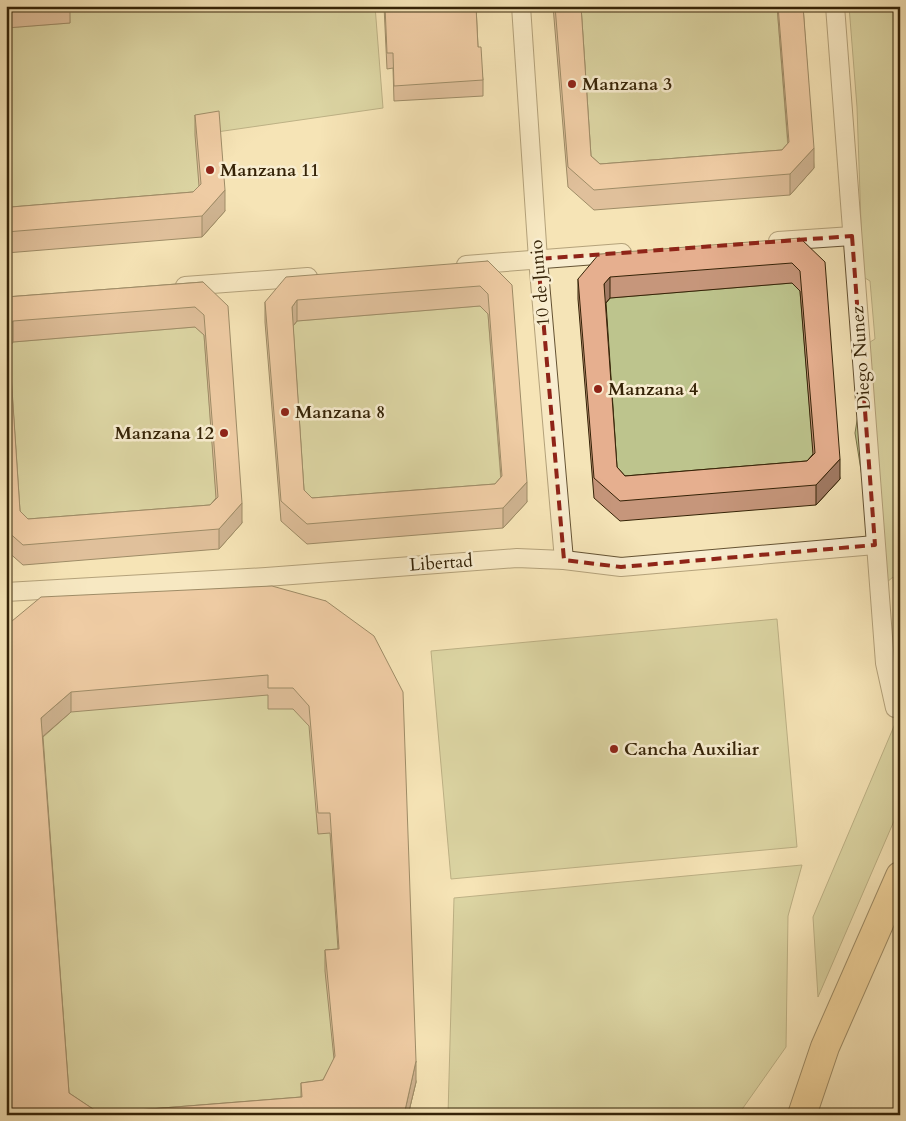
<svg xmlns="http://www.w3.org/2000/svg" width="906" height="1121" viewBox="0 0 906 1121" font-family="Cardo,serif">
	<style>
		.green { fill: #bdc48d; stroke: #79744a }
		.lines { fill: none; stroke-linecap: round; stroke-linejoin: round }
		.minor-casing { stroke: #655333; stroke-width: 20 }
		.primary-casing { stroke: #352307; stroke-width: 30 }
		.minor { stroke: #f8edd0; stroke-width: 18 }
		.primary { stroke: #eac27c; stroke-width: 28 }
		.wall { fill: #c6967b; stroke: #352307; fill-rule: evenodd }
		.shaded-wall { fill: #a17a64; stroke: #352307 }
		.building { fill: #e6af8f; stroke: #352307; fill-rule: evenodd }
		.marked { fill: none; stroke: #8f2418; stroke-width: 4; stroke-dasharray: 10 6; stroke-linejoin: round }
		.poi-dot { fill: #8f2418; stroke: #f8edd0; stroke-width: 2 }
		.labels { text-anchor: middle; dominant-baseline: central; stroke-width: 5; stroke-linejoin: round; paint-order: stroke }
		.poi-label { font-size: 18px; font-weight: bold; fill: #352307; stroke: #f8edd0; text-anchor: start }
		.street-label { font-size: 18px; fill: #352307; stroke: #f8edd0 }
	</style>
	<rect width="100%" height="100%" fill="#f5e4b7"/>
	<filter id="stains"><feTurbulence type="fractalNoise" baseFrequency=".004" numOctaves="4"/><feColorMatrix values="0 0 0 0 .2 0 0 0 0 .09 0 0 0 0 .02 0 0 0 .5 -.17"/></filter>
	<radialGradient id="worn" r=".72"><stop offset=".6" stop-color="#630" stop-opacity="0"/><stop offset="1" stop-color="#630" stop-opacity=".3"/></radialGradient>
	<g class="green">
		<path d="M 69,6 L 375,6 L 383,108 L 196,135 L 201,204 L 6,222 L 6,28 L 70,23 Z"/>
		<path d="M 579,6 L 777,6 L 789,162 L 591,177 Z"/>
		<path d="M 849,6 L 900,6 L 900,665 L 893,577 L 880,588 L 855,433 L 870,342 L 875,339 L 870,281 L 865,278 L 863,282 L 857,107 Z"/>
		<path d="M 792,283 L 800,291 L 815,473 L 617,488 L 604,305 L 610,298 Z"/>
		<path d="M 480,306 L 488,314 L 502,496 L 304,510 L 292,327 L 297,321 Z"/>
		<path d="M 195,327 L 204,335 L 218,517 L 20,531 L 8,349 L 13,342 Z"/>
		<path d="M 777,619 L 797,847 L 451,879 L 431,651 Z"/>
		<path d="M 326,621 L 416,1082 L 408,1115 L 6,1115 L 6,646 Z"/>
		<path d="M 900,712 L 900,807 L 818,997 L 813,917 Z"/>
		<path d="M 802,865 L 788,916 L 786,1047 L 738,1115 L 448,1115 L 454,898 Z"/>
	</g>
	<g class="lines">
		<g class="minor-casing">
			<g id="minor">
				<path d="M 521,6 L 538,259 L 564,560"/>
				<path d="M 835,6 L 885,663 L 895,708"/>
				<path d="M 778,241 L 852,236"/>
				<path d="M 466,265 L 622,253"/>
				<path d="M 185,286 L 308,277"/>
				<path d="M 6,592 L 266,577 L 517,558 L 564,560 L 621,567 L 875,545"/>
			</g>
		</g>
		<g class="primary-casing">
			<path id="primary" d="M 802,1115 L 825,1047 L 900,876"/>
		</g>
		<use href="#minor" class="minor"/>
		<use href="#primary" class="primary"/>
	</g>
	<g class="wall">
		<path d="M 6,6 L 70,6 L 70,23 L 6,28 Z"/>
		<path d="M 384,6 L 476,6 L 478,47 L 483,80 L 483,96 L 394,101 L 393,68 L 387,69 Z"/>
		<path d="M 553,6 L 581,6 L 591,156 L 600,164 L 782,150 L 788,143 L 777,6 L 803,6 L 814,168 L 790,195 L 594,210 L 568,187 Z"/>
		<path d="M 195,115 L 225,211 L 202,237 L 6,253 L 6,202 L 11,207 L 193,192 L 199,186 L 195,135 Z"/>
		<path d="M 800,238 L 840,479 L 816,505 L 620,521 L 594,498 L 578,299 L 578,279 ZM 792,283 L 800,291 L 813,454 L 807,461 L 625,476 L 617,467 L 606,303 L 610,298 Z"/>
		<path d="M 488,261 L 527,502 L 503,528 L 307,544 L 281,521 L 265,322 L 265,302 ZM 480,306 L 488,314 L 501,477 L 495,484 L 312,498 L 304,490 L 293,326 L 297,321 Z"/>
		<path d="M 203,282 L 242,523 L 219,549 L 23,565 L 6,550 L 6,297 ZM 195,327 L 204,335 L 216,498 L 210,505 L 28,519 L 20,511 L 9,347 L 13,342 Z"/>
		<path d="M 326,601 L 416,1082 L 408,1115 L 6,1115 L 6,626 ZM 268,695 L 268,709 L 293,709 L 309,726 L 318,834 L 330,833 L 338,949 L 325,950 L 325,971 L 334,1059 L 323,1080 L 301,1083 L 301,1097 L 99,1113 L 69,1093 L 43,737 L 71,712 Z"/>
	</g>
	<g class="shaded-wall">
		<path d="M 814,148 L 814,168 L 790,195 L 790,174 Z"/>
		<path d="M 225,190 L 225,211 L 202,237 L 202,216 Z"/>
		<path d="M 610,277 L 610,298 L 604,305 L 604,284 Z"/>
		<path d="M 297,300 L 297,321 L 292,327 L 292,307 Z"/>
		<path d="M 13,321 L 13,342 L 8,349 L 8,328 Z"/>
		<path d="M 840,459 L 840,479 L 816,505 L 816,485 Z"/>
		<path d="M 527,482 L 527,502 L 503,528 L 503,508 Z"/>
		<path d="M 242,503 L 242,523 L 219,549 L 219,529 Z"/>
		<path d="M 71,692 L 71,712 L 41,738 L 41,718 Z"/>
		<path d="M 416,1061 L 416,1082 L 408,1115 L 404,1115 Z"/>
	</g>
	<g class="building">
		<path d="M 6,6 L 29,6 L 6,8 Z"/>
		<path d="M 385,6 L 476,6 L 478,47 L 481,47 L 483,80 L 394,86 L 393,53 L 387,53 Z"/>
		<path d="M 555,6 L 581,6 L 591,156 L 600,164 L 782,150 L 789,142 L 778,6 L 803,6 L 814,148 L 790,174 L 594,190 L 568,167 Z"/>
		<path d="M 219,111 L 225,190 L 202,216 L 6,232 L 6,202 L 11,207 L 193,192 L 201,184 L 195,115 Z"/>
		<path d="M 800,238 L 825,262 L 840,459 L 816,485 L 620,501 L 594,478 L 578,279 L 599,254 ZM 792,263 L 800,271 L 815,453 L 807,461 L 625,476 L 617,467 L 604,284 L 610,277 Z"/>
		<path d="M 488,261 L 512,285 L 527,482 L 503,508 L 307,524 L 281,501 L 265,302 L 286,277 ZM 480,286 L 488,294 L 502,476 L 495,484 L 312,498 L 304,490 L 292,307 L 297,300 Z"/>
		<path d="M 203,282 L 228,306 L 242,503 L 219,529 L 23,545 L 6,530 L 6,297 ZM 195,307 L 204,315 L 218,497 L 210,505 L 28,519 L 20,511 L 8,328 L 13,321 Z"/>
		<path d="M 272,586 L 326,601 L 374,636 L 403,692 L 416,1061 L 404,1115 L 6,1115 L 6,626 L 41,597 ZM 268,675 L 268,688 L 293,688 L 309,706 L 318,813 L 330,813 L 339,949 L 325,950 L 335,1056 L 323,1080 L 301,1083 L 302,1097 L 99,1113 L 69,1093 L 41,718 L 71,692 Z"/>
	</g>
	<path d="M0 0H906V1121H0ZM 852,236 L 875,545 L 621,567 L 564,560 L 538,259 Z" fill="#f5e4b7" fill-opacity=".55" fill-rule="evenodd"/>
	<path class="marked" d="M 852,236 L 875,545 L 621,567 L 564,560 L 538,259 Z"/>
	<g class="poi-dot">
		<circle cx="572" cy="84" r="5"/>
		<circle cx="210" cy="170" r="5"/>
		<circle cx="598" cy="389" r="5"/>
		<circle cx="285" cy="412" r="5"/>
		<circle cx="224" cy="433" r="5"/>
		<circle cx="614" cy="749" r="5"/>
	</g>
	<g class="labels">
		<g class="poi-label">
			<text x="582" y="84">Manzana 3</text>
			<text x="220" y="170">Manzana 11</text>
			<text x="608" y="389">Manzana 4</text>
			<text x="295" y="412">Manzana 8</text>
			<text x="214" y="433" text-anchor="end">Manzana 12</text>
			<text x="624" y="749">Cancha Auxiliar</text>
		</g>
		<g class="street-label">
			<text transform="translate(540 283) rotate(-95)">10 de Junio</text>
			<text transform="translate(861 358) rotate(-94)">Diego Nunez</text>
			<text transform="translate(441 563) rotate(-4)">Libertad</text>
		</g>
	</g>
	<rect width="906" height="1121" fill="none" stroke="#f5e4b7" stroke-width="25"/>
	<rect x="8" y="8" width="891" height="1106" fill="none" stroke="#352307" stroke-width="2.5"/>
	<rect x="12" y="12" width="881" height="1096" fill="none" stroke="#352307"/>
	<rect width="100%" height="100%" filter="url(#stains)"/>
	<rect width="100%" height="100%" fill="url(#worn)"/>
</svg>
